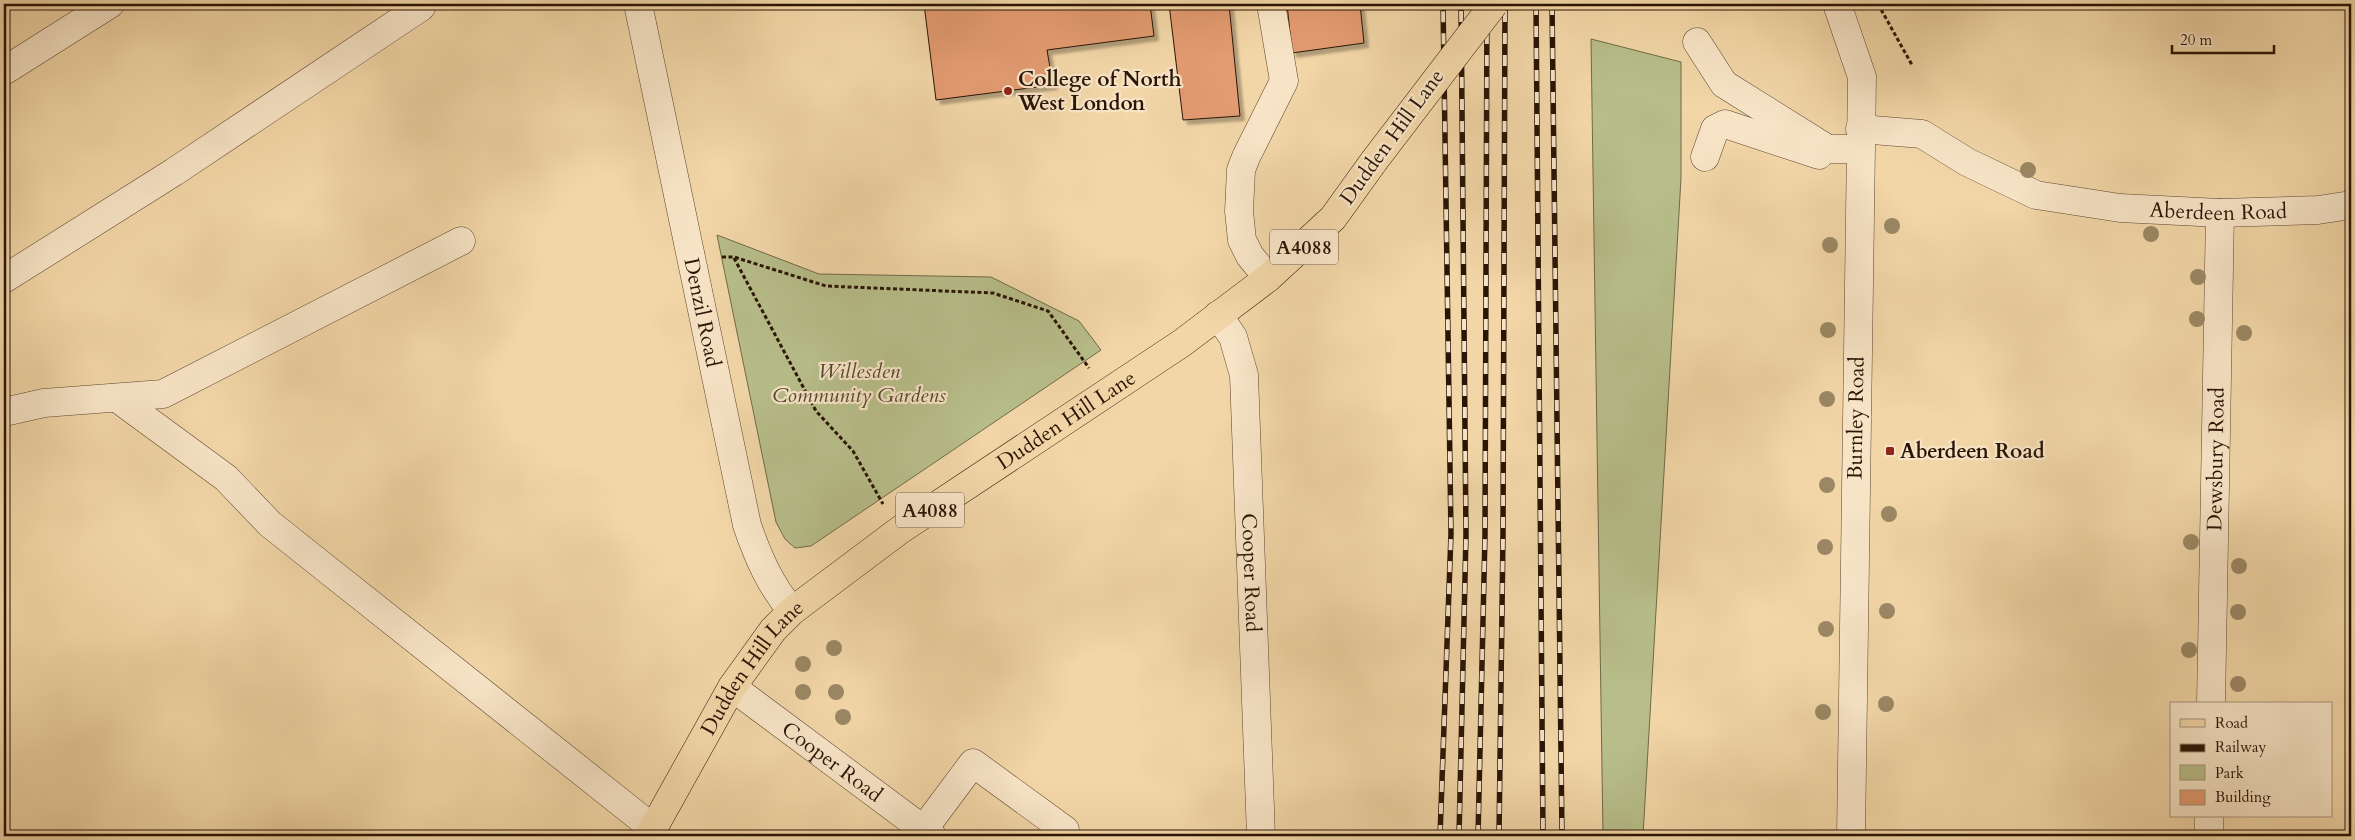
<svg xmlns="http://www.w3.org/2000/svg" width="2355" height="840" viewBox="0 0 2355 840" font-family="Cardo,serif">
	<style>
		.green { fill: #b7be8a; stroke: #706948 }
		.building { fill: #e39b71; stroke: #2a1406; filter: url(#shadow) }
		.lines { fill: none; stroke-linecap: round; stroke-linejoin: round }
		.minor-casing { stroke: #5c442e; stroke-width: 29 }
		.major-casing { stroke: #2a1406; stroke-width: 29 }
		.path { stroke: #2a1406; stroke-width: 3; stroke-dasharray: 4 2.5; stroke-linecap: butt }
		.minor { stroke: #f7e4c6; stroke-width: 28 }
		.major { stroke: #f2d6a7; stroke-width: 28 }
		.rail-casing { stroke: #2a1406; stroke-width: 5.5 }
		.rail { stroke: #f7e4c6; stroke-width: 4; stroke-dasharray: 11; stroke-linecap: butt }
		.major-bridge-casing { stroke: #2a1406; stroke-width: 29; stroke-linecap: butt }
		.major-bridge { stroke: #f2d6a7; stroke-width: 28 }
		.tree { fill: #9b8764 }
		.poi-dot { fill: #8f2418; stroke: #f7e4c6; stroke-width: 2 }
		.labels { text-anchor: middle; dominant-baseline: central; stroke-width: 4.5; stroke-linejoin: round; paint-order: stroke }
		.shield { fill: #f7e4c6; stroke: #685240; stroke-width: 1 }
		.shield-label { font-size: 20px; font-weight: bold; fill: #2a1406 }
		.poi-label { font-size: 21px; font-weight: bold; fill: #2a1406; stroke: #f7e4c6; text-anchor: start }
		.street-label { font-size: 21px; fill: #2a1406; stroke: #f7e4c6 }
		.park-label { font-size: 21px; font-style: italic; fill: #54472e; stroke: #f7e4c6 }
	</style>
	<defs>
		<filter id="shadow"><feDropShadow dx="4.5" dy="4.5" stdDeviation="1" flood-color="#0004"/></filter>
	</defs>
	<rect width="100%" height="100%" fill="#f2d6a7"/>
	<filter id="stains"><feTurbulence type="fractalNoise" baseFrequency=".004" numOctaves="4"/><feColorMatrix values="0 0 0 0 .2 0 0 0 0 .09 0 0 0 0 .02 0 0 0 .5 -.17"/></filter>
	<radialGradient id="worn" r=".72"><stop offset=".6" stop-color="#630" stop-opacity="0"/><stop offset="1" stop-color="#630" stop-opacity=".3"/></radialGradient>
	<g class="green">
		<path d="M 1591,39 L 1681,62 L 1681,178 L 1643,836 L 1603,836 Z"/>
		<path d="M 717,235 L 819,274 L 991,277 L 1079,321 L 1101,350 L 811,546 L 795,548 L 785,539 L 776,522 Z"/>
	</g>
	<g class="building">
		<path d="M 924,4 L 1150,4 L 1154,36 L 1047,50 L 1053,85 L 936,100 Z"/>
		<path d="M 1169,4 L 1229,4 L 1240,116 L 1183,120 Z"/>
		<path d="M 1287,4 L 1360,4 L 1364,43 L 1292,53 Z"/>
	</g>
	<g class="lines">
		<g class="minor-casing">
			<g id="minor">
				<path id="s1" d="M 638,4 L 747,525 C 758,557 770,585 792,611"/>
				<path d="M 1837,4 L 1862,77 L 1851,836"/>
				<path d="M 1697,42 L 1724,84 L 1828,149 L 1860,149"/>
				<path d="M 4,71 L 110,4"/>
				<path id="s2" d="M 1860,129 L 1922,134 L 1967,162 L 2036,195 L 2120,208 L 2220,213 L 2318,210 L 2351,205"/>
				<path d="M 1705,157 L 1715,129 L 1725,124 L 1819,155"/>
				<path d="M 1268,278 L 1250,256 L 1242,240 L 1239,211 L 1241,170 L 1246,157 L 1284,81 L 1271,4"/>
				<path d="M 4,279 L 174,172 L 421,7 L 421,4"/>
				<path id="s3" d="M 1218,315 L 1233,337 L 1244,375 L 1261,836"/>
				<path d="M 117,398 L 226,478 L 270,524 L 654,829"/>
				<path d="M 4,412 L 44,403 L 163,394 L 461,241"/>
				<path id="s4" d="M 732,687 L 932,836"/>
				<path id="s5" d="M 2211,704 L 2220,213"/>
				<path d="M 923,830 L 973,763 L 1065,830"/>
				<path d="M 2209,836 L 2209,816"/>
			</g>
		</g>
		<g class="major-casing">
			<g id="major">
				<path id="s6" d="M 649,836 L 732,687 L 773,630 L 792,611 L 900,530 L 1182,343 L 1268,278 L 1333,218 L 1374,161"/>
			</g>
		</g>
		<g class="path">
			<path d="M 1878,4 L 1912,65"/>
			<path d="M 722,257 L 734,257 L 826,286 L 993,293 L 1048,311 L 1089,368"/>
			<path d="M 734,258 L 816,411 L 853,451 L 883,504"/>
		</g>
		<use href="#minor" class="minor"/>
		<use href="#major" class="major"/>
		<g class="rail-casing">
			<g id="rail">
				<path d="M 1536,4 L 1543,836"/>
				<path d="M 1552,4 L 1562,836"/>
				<path d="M 1440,836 L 1451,534 L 1443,4"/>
				<path d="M 1459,836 L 1466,535 L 1461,4"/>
				<path d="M 1478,836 L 1485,535 L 1487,4"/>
				<path d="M 1499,836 L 1503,535 L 1505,4"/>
			</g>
		</g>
		<use href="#rail" class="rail"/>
		<g class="major-bridge-casing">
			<path id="major-bridge" d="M 1374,161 L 1494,4"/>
		</g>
		<use href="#major-bridge" class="major-bridge"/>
	</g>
	<g class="tree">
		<circle cx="2028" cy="170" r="8"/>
		<circle cx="1892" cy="226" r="8"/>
		<circle cx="2151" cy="234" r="8"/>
		<circle cx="1830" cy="245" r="8"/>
		<circle cx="2198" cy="277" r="8"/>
		<circle cx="2197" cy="319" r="8"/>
		<circle cx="1828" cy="330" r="8"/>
		<circle cx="2244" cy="333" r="8"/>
		<circle cx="1827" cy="399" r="8"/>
		<circle cx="1827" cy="485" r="8"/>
		<circle cx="1889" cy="514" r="8"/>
		<circle cx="2191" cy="542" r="8"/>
		<circle cx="1825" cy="547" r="8"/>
		<circle cx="2239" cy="566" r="8"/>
		<circle cx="1887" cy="611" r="8"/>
		<circle cx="2238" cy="612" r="8"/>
		<circle cx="1826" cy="629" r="8"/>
		<circle cx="834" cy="648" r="8"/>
		<circle cx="2189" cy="650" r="8"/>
		<circle cx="803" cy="664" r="8"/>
		<circle cx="2238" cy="684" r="8"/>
		<circle cx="803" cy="692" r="8"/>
		<circle cx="836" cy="692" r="8"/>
		<circle cx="1886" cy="704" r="8"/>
		<circle cx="1823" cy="712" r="8"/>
		<circle cx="843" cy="717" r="8"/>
	</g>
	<g class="poi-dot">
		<circle cx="1008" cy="91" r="5"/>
		<rect x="1885" y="446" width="10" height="10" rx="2.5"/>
	</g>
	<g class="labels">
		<g class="shield">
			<rect x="1270" y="229.5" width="68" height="35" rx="4"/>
			<rect x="896" y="492.5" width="68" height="35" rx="4"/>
		</g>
		<g class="shield-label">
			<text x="1304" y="247">A4088</text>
			<text x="930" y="510">A4088</text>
		</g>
		<g class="poi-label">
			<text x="1018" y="79">College of North<tspan x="1018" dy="24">West London</tspan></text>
			<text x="1900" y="451">Aberdeen Road</text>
		</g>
		<g class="street-label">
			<text transform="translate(1392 137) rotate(-54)">Dudden Hill Lane</text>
			<text stroke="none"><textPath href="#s2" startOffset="375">Aberdeen Road</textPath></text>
			<text stroke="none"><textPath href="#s1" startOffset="315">Denzil Road</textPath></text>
			<text transform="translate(1856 418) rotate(-89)">Burnley Road</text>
			<text stroke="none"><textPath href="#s6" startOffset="602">Dudden Hill Lane</textPath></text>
			<text stroke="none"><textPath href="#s5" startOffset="245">Dewsbury Road</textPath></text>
			<text stroke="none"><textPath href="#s3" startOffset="264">Cooper Road</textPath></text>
			<text stroke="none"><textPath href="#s6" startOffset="198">Dudden Hill Lane</textPath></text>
			<text stroke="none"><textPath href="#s4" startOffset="125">Cooper Road</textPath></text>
		</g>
		<g class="park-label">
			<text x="859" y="371">Willesden<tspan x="859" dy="24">Community Gardens</tspan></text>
		</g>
	</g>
	<rect width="2355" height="840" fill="none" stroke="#f2d6a7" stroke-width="20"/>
	<rect x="5" y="5" width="2345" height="830" fill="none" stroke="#2a1406" stroke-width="2.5"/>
	<rect x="10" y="10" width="2335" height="820" fill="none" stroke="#2a1406"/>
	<rect x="2170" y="702" width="162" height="115" fill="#f7e4c6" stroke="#a59179"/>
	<rect x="2180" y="719" width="25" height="8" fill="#f2d6a7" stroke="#a59179"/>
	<text x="2215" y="728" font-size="15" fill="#2a1406">Road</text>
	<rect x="2180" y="744" width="25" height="8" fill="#2a1406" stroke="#a59179"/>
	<text x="2215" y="752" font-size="15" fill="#2a1406">Railway</text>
	<rect x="2180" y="765" width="25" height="15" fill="#b7be8a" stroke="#a59179"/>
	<text x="2215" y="778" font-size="15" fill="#2a1406">Park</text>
	<rect x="2180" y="790" width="25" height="15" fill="#e39b71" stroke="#a59179"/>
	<text x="2215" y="802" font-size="15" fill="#2a1406">Building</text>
	<path d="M2172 45v8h102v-8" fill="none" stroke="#2a1406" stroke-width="2.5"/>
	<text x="2180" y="45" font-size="15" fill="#2a1406" stroke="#f7e4c6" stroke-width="4" paint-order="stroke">20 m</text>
	<rect width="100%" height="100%" filter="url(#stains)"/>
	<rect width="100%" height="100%" fill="url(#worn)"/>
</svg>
